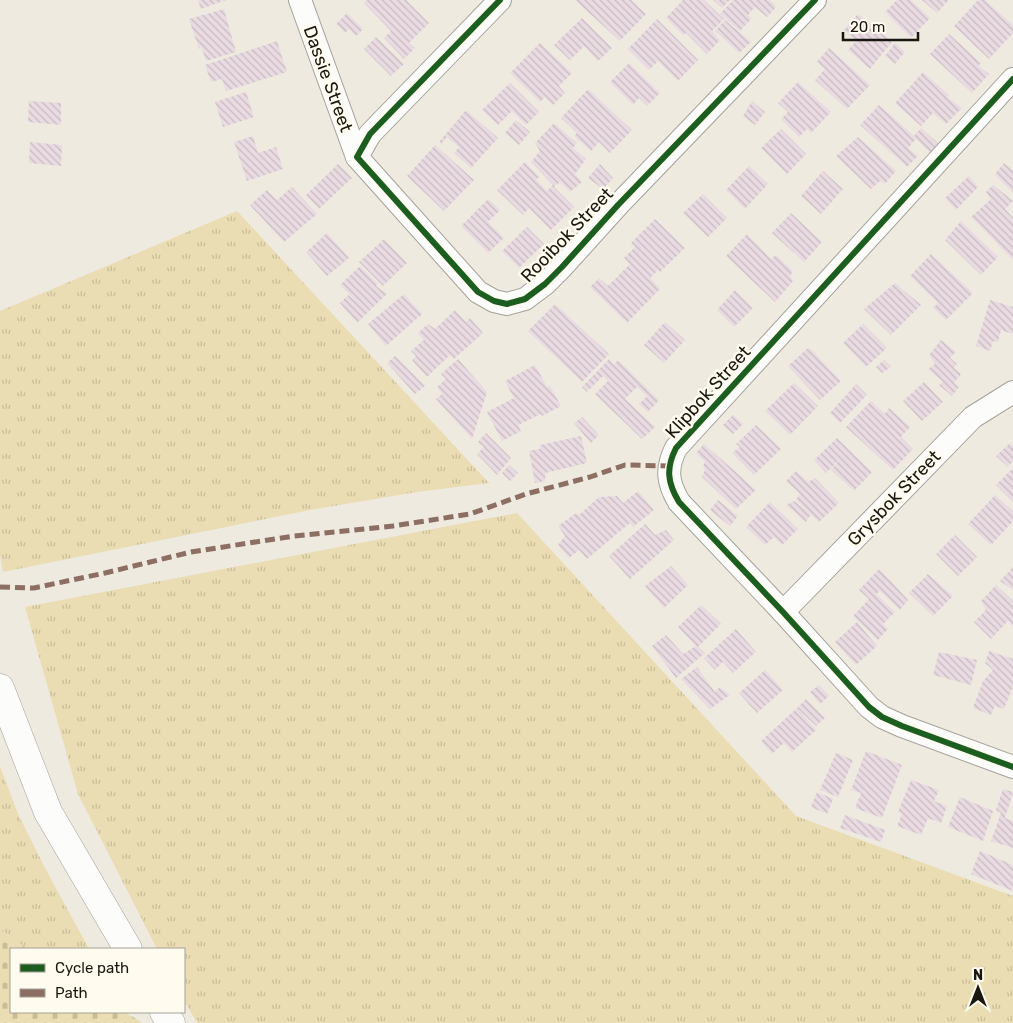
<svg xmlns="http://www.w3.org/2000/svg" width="1013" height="1023" viewBox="0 0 1013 1023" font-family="Rubik,sans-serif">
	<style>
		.grass { fill: url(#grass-tufts) }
		.cemetery { fill: url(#cemetery-stones) }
		.building { fill: url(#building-back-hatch) }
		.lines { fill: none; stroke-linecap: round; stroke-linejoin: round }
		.street-casing { stroke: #a5a29a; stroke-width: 24 }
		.secondary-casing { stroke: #a5a29a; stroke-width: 29 }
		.street { stroke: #fcfcfa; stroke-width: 22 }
		.secondary { stroke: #fcfcfa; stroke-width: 28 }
		.quiet { stroke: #8d6e63; stroke-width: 5; stroke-dasharray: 10 5; stroke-linecap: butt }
		.cycleway-casing { stroke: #fffbef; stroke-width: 9 }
		.cycleway { stroke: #1b5e20; stroke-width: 6 }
		.labels { text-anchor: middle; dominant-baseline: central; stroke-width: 5; stroke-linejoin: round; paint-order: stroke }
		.street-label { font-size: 18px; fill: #191710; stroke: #fffbef }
	</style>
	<defs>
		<pattern id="grass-tufts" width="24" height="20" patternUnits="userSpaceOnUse" patternTransform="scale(1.25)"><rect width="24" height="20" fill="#eaddb3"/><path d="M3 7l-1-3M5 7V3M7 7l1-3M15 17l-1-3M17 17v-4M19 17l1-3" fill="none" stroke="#c8bd99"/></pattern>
		<pattern id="cemetery-stones" width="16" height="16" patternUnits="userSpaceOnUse" patternTransform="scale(1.25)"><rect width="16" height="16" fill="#eaddb3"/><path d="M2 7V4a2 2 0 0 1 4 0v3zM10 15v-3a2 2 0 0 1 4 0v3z" fill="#c8bd99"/></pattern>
		<pattern id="building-back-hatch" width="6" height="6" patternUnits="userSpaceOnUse" patternTransform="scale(1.25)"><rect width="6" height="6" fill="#e9dbe1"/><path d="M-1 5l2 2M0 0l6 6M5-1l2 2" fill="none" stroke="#c7bbc0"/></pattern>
	</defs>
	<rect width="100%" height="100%" fill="#eeeae0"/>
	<g class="grass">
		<path d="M 237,211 L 489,483 L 417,492 L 310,510 L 3,572 L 0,555 L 0,311 Z"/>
		<path d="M 517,513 L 796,816 L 1013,896 L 1013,1023 L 197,1023 L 184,1000 L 184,949 L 157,949 L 78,794 L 25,607 Z"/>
		<path d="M 0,766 L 18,814 L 45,868 L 89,949 L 27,949 L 0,929 Z"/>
	</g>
	<path class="cemetery" d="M 0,929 L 27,949 L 11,949 L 11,1012 L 124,1012 L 140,1021 L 142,1023 L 0,1023 Z"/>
	<g class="building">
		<path d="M 198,0 L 226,0 L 201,9 Z"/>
		<path d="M 367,0 L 406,0 L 429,23 L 409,43 L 415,48 L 404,59 L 384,38 L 391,31 L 364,3 Z"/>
		<path d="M 575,0 L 631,0 L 646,14 L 620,41 Z"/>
		<path d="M 683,0 L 704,0 L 724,19 L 712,31 L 720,40 L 707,54 L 686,33 L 683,35 L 666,18 Z"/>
		<path d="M 713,0 L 730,0 L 722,8 Z"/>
		<path d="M 733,0 L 770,0 L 776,7 L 767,17 L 755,7 L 748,15 L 751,19 L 740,31 L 720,14 Z"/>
		<path d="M 897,0 L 911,0 L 930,18 L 911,38 L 885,12 Z"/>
		<path d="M 922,0 L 949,0 L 937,13 Z"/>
		<path d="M 978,0 L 985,0 L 1013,25 L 1013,33 L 989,59 L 954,26 Z"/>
		<path d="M 224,9 L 236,52 L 206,61 L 201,46 L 199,49 L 189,19 Z"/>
		<path d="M 347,13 L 363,29 L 356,36 L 349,29 L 345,33 L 336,24 Z"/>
		<path d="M 858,14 L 892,42 L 870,69 L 848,50 L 856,41 L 844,30 Z"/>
		<path d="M 582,18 L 612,48 L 598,61 L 584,46 L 570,60 L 554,45 Z"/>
		<path d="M 657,19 L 698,60 L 678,81 L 658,61 L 649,70 L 628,49 Z"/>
		<path d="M 725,20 L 751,42 L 739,53 L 715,31 Z"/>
		<path d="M 949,34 L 981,63 L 978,66 L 989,74 L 972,93 L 930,54 Z"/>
		<path d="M 376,37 L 404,64 L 391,76 L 364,49 Z"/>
		<path d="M 277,41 L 287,72 L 226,91 L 222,79 L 211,82 L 205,65 Z"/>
		<path d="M 540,43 L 572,73 L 559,86 L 565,93 L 553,105 L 545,97 L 540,102 L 510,73 Z"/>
		<path d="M 895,43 L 905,52 L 895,64 L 885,56 Z"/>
		<path d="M 829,48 L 870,85 L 847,109 L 815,80 L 825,69 L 817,62 Z"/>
		<path d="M 629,63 L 660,93 L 647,106 L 639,98 L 633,105 L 610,82 Z"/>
		<path d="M 923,72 L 949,95 L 947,97 L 962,108 L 946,124 L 933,113 L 921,126 L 895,103 Z"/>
		<path d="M 798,82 L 831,112 L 811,133 L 807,129 L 799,137 L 781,119 L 788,112 L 778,103 Z"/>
		<path d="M 510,83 L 539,112 L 526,125 L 512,111 L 498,125 L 482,110 Z"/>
		<path d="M 588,89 L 632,130 L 610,153 L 599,142 L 591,151 L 574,136 L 577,133 L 561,118 Z"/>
		<path d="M 246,92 L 254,117 L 223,127 L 215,102 Z"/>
		<path d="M 29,101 L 61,103 L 61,125 L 28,122 Z"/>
		<path d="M 752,101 L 765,112 L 755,125 L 743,116 Z"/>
		<path d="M 879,105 L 914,136 L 921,128 L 940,145 L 930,152 L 916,139 L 908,148 L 918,156 L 907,167 L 860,125 Z"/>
		<path d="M 466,110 L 498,138 L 471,168 L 454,153 L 459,147 L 447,137 L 441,144 L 439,142 Z"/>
		<path d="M 516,120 L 530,132 L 519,145 L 505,133 Z"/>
		<path d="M 554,123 L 577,143 L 573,148 L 586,159 L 575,174 L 582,182 L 570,192 L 560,182 L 554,187 L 574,207 L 551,230 L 529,208 L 523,215 L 497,190 L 525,162 L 539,177 L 536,180 L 547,191 L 553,185 L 531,162 L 540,151 L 535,143 Z"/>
		<path d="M 781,129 L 806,154 L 787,174 L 761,148 Z"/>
		<path d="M 253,136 L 258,153 L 276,147 L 283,169 L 247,181 L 234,142 Z"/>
		<path d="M 858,137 L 896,171 L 885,184 L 880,181 L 871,189 L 836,156 Z"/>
		<path d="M 30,142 L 62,145 L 61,166 L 29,163 Z"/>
		<path d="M 435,145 L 474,180 L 444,211 L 407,176 Z"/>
		<path d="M 1004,163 L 1013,171 L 1013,193 L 995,174 Z"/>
		<path d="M 338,164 L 352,178 L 319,209 L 306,195 Z"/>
		<path d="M 600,164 L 613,178 L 603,189 L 588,178 Z"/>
		<path d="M 749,166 L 768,184 L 745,209 L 726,190 Z"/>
		<path d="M 823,171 L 843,189 L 821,214 L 801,196 Z"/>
		<path d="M 969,176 L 978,187 L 956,210 L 945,198 Z"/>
		<path d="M 993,185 L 1013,201 L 1005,209 L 1013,218 L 1013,258 L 1012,259 L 971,217 L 991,199 L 986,192 Z"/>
		<path d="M 292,187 L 317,214 L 284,242 L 250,205 L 267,190 L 277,200 Z"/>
		<path d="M 703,194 L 727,218 L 708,237 L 683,213 Z"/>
		<path d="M 488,199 L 500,210 L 488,222 L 504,238 L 488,253 L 461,226 Z"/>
		<path d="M 791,213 L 822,242 L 804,262 L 772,233 Z"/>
		<path d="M 655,219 L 685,248 L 660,272 L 658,270 L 650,278 L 660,289 L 627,323 L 590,287 L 599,278 L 608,286 L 630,264 L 624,258 L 635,247 L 631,243 Z"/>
		<path d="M 961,221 L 998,257 L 981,275 L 945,240 Z"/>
		<path d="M 527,227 L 544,244 L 519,268 L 502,251 Z"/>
		<path d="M 327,233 L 349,258 L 327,276 L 306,252 Z"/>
		<path d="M 747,234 L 771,259 L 776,255 L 793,271 L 790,276 L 793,281 L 775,302 L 726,256 Z"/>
		<path d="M 384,239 L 407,263 L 383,286 L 359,262 Z"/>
		<path d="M 931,254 L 973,293 L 946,320 L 933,308 L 938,303 L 910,276 Z"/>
		<path d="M 360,266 L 378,284 L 376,286 L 387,294 L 357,323 L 340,303 L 348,295 L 358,303 L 340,285 Z"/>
		<path d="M 895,283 L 921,305 L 891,335 L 864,309 Z"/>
		<path d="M 735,290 L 753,308 L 734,327 L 717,310 Z"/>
		<path d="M 404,294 L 422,314 L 386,346 L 368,324 Z"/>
		<path d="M 990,300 L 1013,307 L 1013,334 L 1001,330 L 998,342 L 993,341 L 990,351 L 976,346 Z"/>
		<path d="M 555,304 L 609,354 L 582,382 L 528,331 Z"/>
		<path d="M 455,310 L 466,322 L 470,318 L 483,333 L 454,359 L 450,355 L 427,377 L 412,360 L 416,356 L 411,351 L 424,340 L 418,333 L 428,324 L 435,329 Z"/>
		<path d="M 665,322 L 685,340 L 664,363 L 644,345 Z"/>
		<path d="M 863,324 L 887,348 L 866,367 L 843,343 Z"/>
		<path d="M 941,340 L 956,352 L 950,358 L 957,364 L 954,368 L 961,374 L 954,383 L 959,387 L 952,396 L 939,385 L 943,382 L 928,369 L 935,364 L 929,355 Z"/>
		<path d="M 809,347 L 841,381 L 820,400 L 788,366 Z"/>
		<path d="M 395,356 L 425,386 L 415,394 L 387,363 Z"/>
		<path d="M 458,359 L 487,392 L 472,439 L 436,399 L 442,394 L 437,387 L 446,379 L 441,374 Z"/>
		<path d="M 609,359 L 614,365 L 618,360 L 659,400 L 648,412 L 639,404 L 647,396 L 637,387 L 625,399 L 655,427 L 642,439 L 595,394 L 608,381 L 603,376 L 587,392 L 582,387 Z"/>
		<path d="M 884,360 L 891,367 L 882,373 L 876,367 Z"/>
		<path d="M 535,365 L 547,387 L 550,386 L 561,406 L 542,416 L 541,414 L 518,425 L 521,431 L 502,441 L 487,412 L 514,398 L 505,381 Z"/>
		<path d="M 924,382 L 943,402 L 922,421 L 903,401 Z"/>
		<path d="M 794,383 L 818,406 L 790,435 L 765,411 Z"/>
		<path d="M 856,384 L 867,395 L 840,423 L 830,413 Z"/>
		<path d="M 871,401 L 885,414 L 889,408 L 910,427 L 901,437 L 913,449 L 893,470 L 846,427 Z"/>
		<path d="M 733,415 L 743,424 L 733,434 L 723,425 Z"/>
		<path d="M 582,417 L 599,435 L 591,443 L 574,423 Z"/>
		<path d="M 756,425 L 781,449 L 754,475 L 732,453 L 740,447 L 736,444 Z"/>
		<path d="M 486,433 L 511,458 L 497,475 L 477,454 L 484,447 L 478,442 Z"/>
		<path d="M 581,436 L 587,463 L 545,473 L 545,481 L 535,483 L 529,451 L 540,449 L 540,445 Z"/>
		<path d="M 837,438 L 872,472 L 854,491 L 831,470 L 842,457 L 826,473 L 814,460 Z"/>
		<path d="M 1010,443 L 1013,446 L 1013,461 L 1008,467 L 996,456 Z"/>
		<path d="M 704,444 L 756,490 L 736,509 L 702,477 L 705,470 L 703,466 L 705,462 L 696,453 Z"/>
		<path d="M 509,465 L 518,473 L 510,481 L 502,473 Z"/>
		<path d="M 1013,468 L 1013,502 L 996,485 Z"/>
		<path d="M 796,471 L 808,482 L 815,478 L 839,503 L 819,522 L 796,500 L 800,494 L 786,481 Z"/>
		<path d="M 638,491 L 654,510 L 633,527 L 630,523 L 587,559 L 579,550 L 569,558 L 558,545 L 565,536 L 558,526 L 576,513 L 579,515 L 599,497 L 617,496 L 623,503 Z"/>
		<path d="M 995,495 L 1013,511 L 1013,521 L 991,545 L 968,524 Z"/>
		<path d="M 718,500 L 738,516 L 730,526 L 710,510 Z"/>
		<path d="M 794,501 L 811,514 L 806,522 L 786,505 Z"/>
		<path d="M 770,502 L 798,529 L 782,545 L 774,537 L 765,545 L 746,527 Z"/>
		<path d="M 645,524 L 655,535 L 666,530 L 674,540 L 630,579 L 609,556 Z"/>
		<path d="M 955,535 L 977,557 L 958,576 L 936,554 Z"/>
		<path d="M 671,566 L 688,585 L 664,608 L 645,586 Z"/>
		<path d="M 1013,567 L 1013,590 L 1000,581 Z"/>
		<path d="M 879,569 L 890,580 L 908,600 L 900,610 L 880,591 L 876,594 L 895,612 L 883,624 L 888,629 L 878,640 L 853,616 L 869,599 L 859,590 Z"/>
		<path d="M 928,574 L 953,596 L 933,616 L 909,593 Z"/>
		<path d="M 996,585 L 1013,601 L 1013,626 L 1008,621 L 991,639 L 974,622 L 986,610 L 981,601 Z"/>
		<path d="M 701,605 L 721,624 L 698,647 L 705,653 L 676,678 L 652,646 L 666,635 L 683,654 L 696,646 L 678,627 Z"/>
		<path d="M 857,622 L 877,646 L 856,665 L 835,642 Z"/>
		<path d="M 736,629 L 756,652 L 733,673 L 723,662 L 715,670 L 704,658 Z"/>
		<path d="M 989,651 L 1013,659 L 1013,686 L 1004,709 L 995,706 L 991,715 L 973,708 L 983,681 L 993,670 L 985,663 Z"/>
		<path d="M 939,652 L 977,660 L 971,685 L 933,675 Z"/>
		<path d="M 697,667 L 715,692 L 720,687 L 730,695 L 710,709 L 681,679 Z"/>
		<path d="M 765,670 L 783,690 L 757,713 L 739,693 Z"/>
		<path d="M 819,685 L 829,696 L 820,704 L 810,692 Z"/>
		<path d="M 806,699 L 825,718 L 816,726 L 797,708 Z"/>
		<path d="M 797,708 L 816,730 L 792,752 L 784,743 L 772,754 L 761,741 Z"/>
		<path d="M 866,751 L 902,765 L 882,818 L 855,808 L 861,793 L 851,790 Z"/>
		<path d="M 836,753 L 853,760 L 838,797 L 820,790 Z"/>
		<path d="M 911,780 L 939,790 L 934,801 L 947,806 L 941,823 L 928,818 L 921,835 L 897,826 L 902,814 L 898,812 Z"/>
		<path d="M 1003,789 L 1013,792 L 1005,818 L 1013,821 L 1013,848 L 991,841 L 1001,813 L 996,810 Z"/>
		<path d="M 817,792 L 833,799 L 827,814 L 811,807 Z"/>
		<path d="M 960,797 L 993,811 L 983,841 L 948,827 Z"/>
		<path d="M 845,815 L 885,830 L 881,842 L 840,828 Z"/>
		<path d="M 980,851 L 1013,865 L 1013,891 L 971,874 Z"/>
	</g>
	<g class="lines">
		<g class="street-casing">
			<g id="street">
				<path d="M 300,0 L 357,157"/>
				<path d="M 500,0 L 370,134 L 357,157 L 478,292 L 494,301 L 507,304 L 525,299 L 545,284 L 562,267 L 618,205 L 815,0"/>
				<path d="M 1013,79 L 676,448 C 666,468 667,482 679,502 L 783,612 L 869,707 L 882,717 L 902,726 L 1013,767"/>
				<path d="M 783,612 L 973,417 L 1013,392"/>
			</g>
		</g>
		<g class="secondary-casing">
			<g id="secondary">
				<path d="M 0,688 L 48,812 L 128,949"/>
				<path d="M 164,1012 L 171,1023"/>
			</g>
		</g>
		<use href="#street" class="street"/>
		<use href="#secondary" class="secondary"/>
		<path class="quiet" d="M 0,587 L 34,588 L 105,573 L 191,552 L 294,536 L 393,526 L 470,514 L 526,494 L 590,477 L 625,465 L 670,466"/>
		<g class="cycleway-casing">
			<g id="cycleway">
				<path d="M 500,0 L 370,134 L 357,157 L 478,292 L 494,301 L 507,304 L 525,299 L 545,284 L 562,267 L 618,205 L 815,0"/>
				<path d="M 1013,79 L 676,448 C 666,468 667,482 679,502 L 783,612 L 869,707 L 882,717 L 902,726 L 1013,767"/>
			</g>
		</g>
		<use href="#cycleway" class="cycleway"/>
	</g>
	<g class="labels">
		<g class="street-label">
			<text transform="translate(328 79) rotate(70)">Dassie Street</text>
			<text transform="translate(567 235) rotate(-46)">Rooibok Street</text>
			<text transform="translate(708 392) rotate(-48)">Klipbok Street</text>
			<text transform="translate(894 498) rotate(-46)">Grysbok Street</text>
		</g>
	</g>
	<rect x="10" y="948" width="175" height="65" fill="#fffbef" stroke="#a3a096"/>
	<rect x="20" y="964" width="25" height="8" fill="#1b5e20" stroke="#a3a096"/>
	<text x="55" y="973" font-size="15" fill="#191710">Cycle path</text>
	<rect x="20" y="989" width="25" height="8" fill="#8d6e63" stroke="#a3a096"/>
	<text x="55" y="998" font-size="15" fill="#191710">Path</text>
	<g transform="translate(978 988)" stroke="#fffbef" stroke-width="4" paint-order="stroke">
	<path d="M0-4L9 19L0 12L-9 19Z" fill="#191710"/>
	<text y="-8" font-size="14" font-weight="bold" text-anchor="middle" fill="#191710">N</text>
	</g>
	<path d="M843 32v8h75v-8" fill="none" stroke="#191710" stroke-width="2.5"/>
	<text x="850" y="32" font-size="15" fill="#191710" stroke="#fffbef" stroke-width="4" paint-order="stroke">20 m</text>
</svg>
